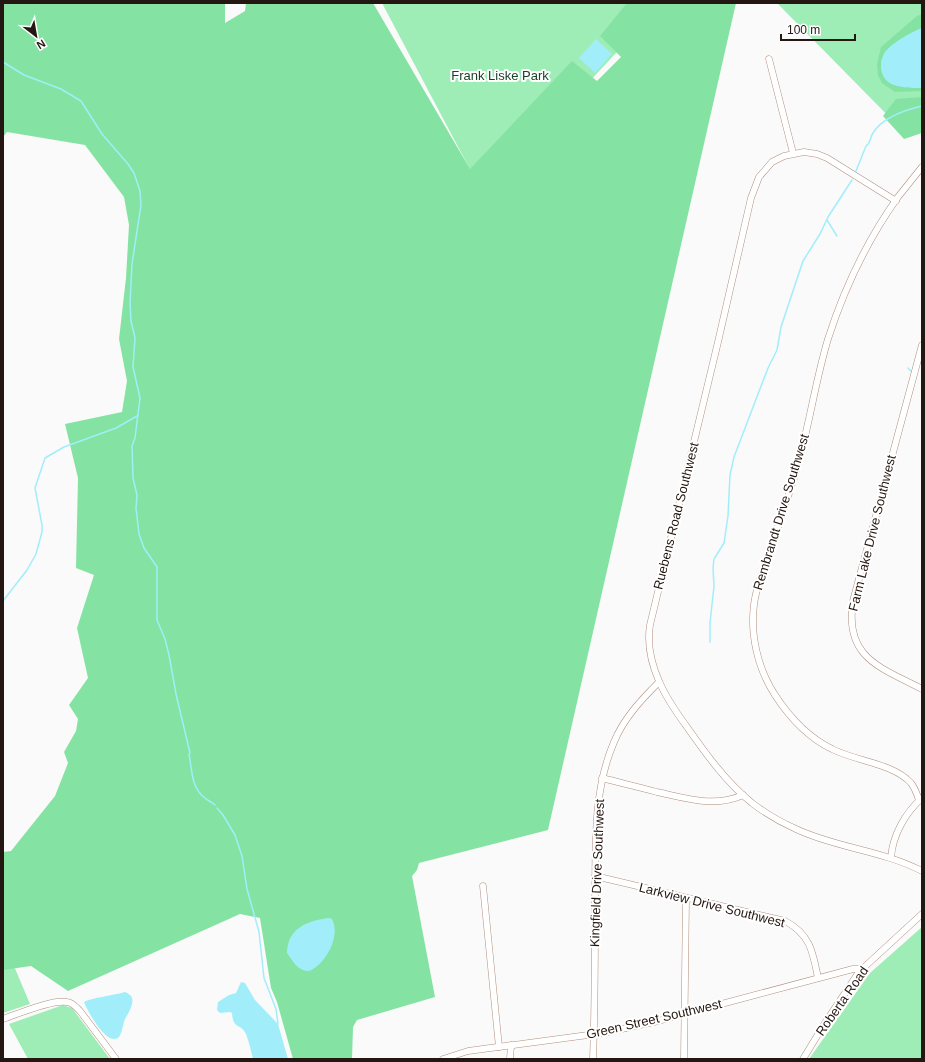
<svg xmlns="http://www.w3.org/2000/svg" width="925" height="1062" viewBox="0 0 925 1062" font-family="Arial,sans-serif">
	<style>
		.green { fill: #9eedb6 }
		.forest { fill: #84e3a2 }
		.water { fill: #a1eefa }
		.lines { fill: none; stroke-linecap: round; stroke-linejoin: round }
		.stream { stroke: #a1eefa; stroke-width: 1.5 }
		.minor-casing { stroke: #b28e7d; stroke-width: 7 }
		.minor { stroke: #fff; stroke-width: 6 }
		.labels { text-anchor: middle; dominant-baseline: central; stroke-width: 4; stroke-linejoin: round; paint-order: stroke }
		.park-label { font-size: 13px; fill: #1a4228; stroke: #fff }
		.street-label { font-size: 13px; fill: #241610; stroke: #fff }
	</style>
	<rect width="100%" height="100%" fill="#fafafa"/>
	<g class="green">
		<path d="M 382,3 L 667,3 L 613,56 L 484,196 Z"/>
		<path d="M 777,3 L 922,3 L 922,132 L 909,137 Z"/>
		<path d="M 922,927 L 922,1059 L 809,1059 L 870,973 Z"/>
		<path d="M 14,966 L 30,1004 L 3,1013 L 3,970 Z"/>
		<path d="M 63,1005 L 72,1008 L 110,1059 L 28,1059 L 9,1024 Z"/>
	</g>
	<g class="forest">
		<path d="M 3,3 L 225,3 L 225,23 L 245,11 L 246,3 L 373,3 L 470,169 L 572,61 L 597,81 L 621,57 L 600,36 L 627,3 L 736,3 L 548,830 L 419,863 L 417,870 L 412,876 L 435,997 L 357,1020 L 353,1027 L 352,1059 L 293,1059 L 277,1002 L 271,988 L 260,918 L 240,914 L 68,991 L 31,966 L 3,970 L 3,852 L 11,851 L 55,796 L 68,763 L 64,752 L 76,731 L 78,719 L 69,705 L 88,678 L 77,628 L 94,575 L 76,568 L 78,478 L 65,424 L 122,412 L 127,381 L 119,339 L 126,278 L 129,225 L 124,197 L 85,145 L 7,132 L 3,137 Z"/>
		<path d="M 922,14 L 922,28 L 893,45 L 885,52 L 881,62 L 900,86 L 922,88 L 922,91 L 895,92 L 882,83 L 878,75 L 877,64 L 881,47 L 917,16 Z"/>
		<path d="M 922,97 L 922,133 L 904,139 L 883,116 L 896,99 Z"/>
	</g>
	<g class="water">
		<path d="M 922,28 L 922,88 C 913,88 903,88 894,85 C 881,81 878,65 884,54 C 889,44 912,32 922,28 Z"/>
		<path d="M 596,39 L 612,54 L 595,73 L 579,58 Z"/>
		<path d="M 329,918 L 332,919 C 340,934 329,957 316,967 C 314,968 311,971 308,971 C 298,971 292,960 287,953 C 288,927 308,921 329,918 Z"/>
		<path d="M 241,982 L 245,983 L 255,1000 L 278,1024 L 288,1059 L 253,1059 C 251,1051 249,1042 246,1034 C 241,1023 233,1030 232,1013 L 230,1012 L 220,1013 L 217,1010 L 218,1002 L 229,995 L 236,993 Z"/>
		<path d="M 125,992 C 129,994 131,995 132,998 C 134,1004 128,1014 125,1019 C 123,1024 122,1033 119,1037 C 107,1048 87,1010 84,1002 C 91,998 115,995 125,992 Z"/>
	</g>
	<g class="lines">
		<g class="stream">
			<path d="M 3,62 L 24,75 L 61,89 L 81,101 L 102,134 L 128,164 L 134,173 L 140,191 L 141,205 L 132,264 L 130,303 L 131,321 L 135,338 L 133,367 L 140,398 L 135,438 L 132,446 L 133,478 L 137,495 L 136,508 L 139,534 L 144,548 L 157,567 L 157,620 L 165,639 L 169,655 L 176,694 L 190,753 L 189,754 C 192,769 191,788 205,798 C 208,801 212,802 215,805"/>
			<path d="M 856,171 L 866,146 C 871,143 870,137 873,133 C 882,118 905,110 922,106"/>
			<path d="M 827,220 L 837,236"/>
			<path d="M 908,368 L 911,371"/>
			<path d="M 3,601 L 27,570 L 36,554 L 42,532 L 42,525 L 35,488 L 45,458 L 64,447 L 116,428 L 137,416"/>
			<path d="M 710,642 L 710,623 L 714,586 L 713,568 L 714,559 L 724,543 L 728,516 L 730,475 L 734,457 L 768,368 L 777,350 L 781,327 L 803,261 L 820,234 L 828,217 L 852,180"/>
			<path d="M 217,808 L 223,815 L 235,835 L 242,856 L 247,889 L 259,932 L 264,978 L 276,1009 L 278,1024"/>
		</g>
		<g class="minor-casing">
			<g id="minor">
				<path d="M 769,59 L 793,153"/>
				<path d="M 896,201 L 827,158 L 817,154 L 804,152 L 784,156 L 772,162 L 759,177 L 751,198 L 718,342 L 650,625 C 647,644 651,663 659,681 C 666,698 676,712 687,727 C 706,754 726,782 752,803 C 765,813 780,822 796,829 C 836,848 881,850 922,871"/>
				<path d="M 922,345 L 853,601 C 844,658 880,667 922,689"/>
				<path d="M 602,778 C 621,783 639,787 657,792 C 685,798 715,808 743,795"/>
				<path d="M 919,800 C 917,794 915,788 911,783 C 893,763 855,761 832,749 C 807,737 790,718 775,695 C 758,669 750,635 754,605 C 756,586 764,568 770,550 C 779,524 788,498 796,471 C 809,428 815,382 828,339 C 844,289 868,239 898,197 C 906,187 914,177 922,167"/>
				<path d="M 891,857 C 893,835 905,813 922,798"/>
				<path d="M 595,876 L 785,921 C 810,934 813,952 818,978"/>
				<path d="M 483,886 L 499,1047"/>
				<path d="M 3,1019 C 17,1014 53,999 67,1002 C 72,1002 76,1007 80,1011 L 116,1059"/>
				<path d="M 443,1059 L 468,1051 L 603,1033 L 654,1022 L 853,969 L 863,969"/>
				<path d="M 510,1059 L 511,1045"/>
				<path d="M 593,1059 C 595,1007 595,956 595,904 C 596,850 592,793 614,742 C 624,718 641,700 659,682"/>
				<path d="M 684,1059 L 686,898"/>
				<path d="M 803,1059 L 825,1023 L 859,972 L 922,914"/>
			</g>
		</g>
		<use href="#minor" class="minor"/>
	</g>
	<g class="labels">
		<g class="park-label">
			<text x="500" y="75">Frank Liske Park</text>
		</g>
		<g class="street-label">
			<text transform="translate(781 512) rotate(-73)">Rembrandt Drive Southwest</text>
			<text transform="translate(676 516) rotate(-76)">Ruebens Road Southwest</text>
			<text transform="translate(872 533) rotate(-76)">Farm Lake Drive Southwest</text>
			<text transform="translate(597 873) rotate(-88)">Kingfield Drive Southwest</text>
			<text transform="translate(712 905) rotate(14)">Larkview Drive Southwest</text>
			<text transform="translate(842 1001) rotate(-55)">Roberta Road</text>
			<text transform="translate(654 1019) rotate(-13)">Green Street Southwest</text>
		</g>
	</g>
	<rect width="925" height="1062" fill="none" stroke="#241610" stroke-width="8"/>
	<g transform="translate(36 36) rotate(149)" stroke="#ffffff" stroke-width="3" paint-order="stroke">
	<path d="M0-3L7 15L0 10L-7 15Z" fill="#241610"/>
	<text y="-6" font-size="11" font-weight="bold" text-anchor="middle" fill="#241610">N</text>
	</g>
	<path d="M781 34v6h74v-6" fill="none" stroke="#241610" stroke-width="2"/>
	<text x="787" y="34" font-size="12" fill="#241610" stroke="#ffffff" stroke-width="3" paint-order="stroke">100 m</text>
</svg>
